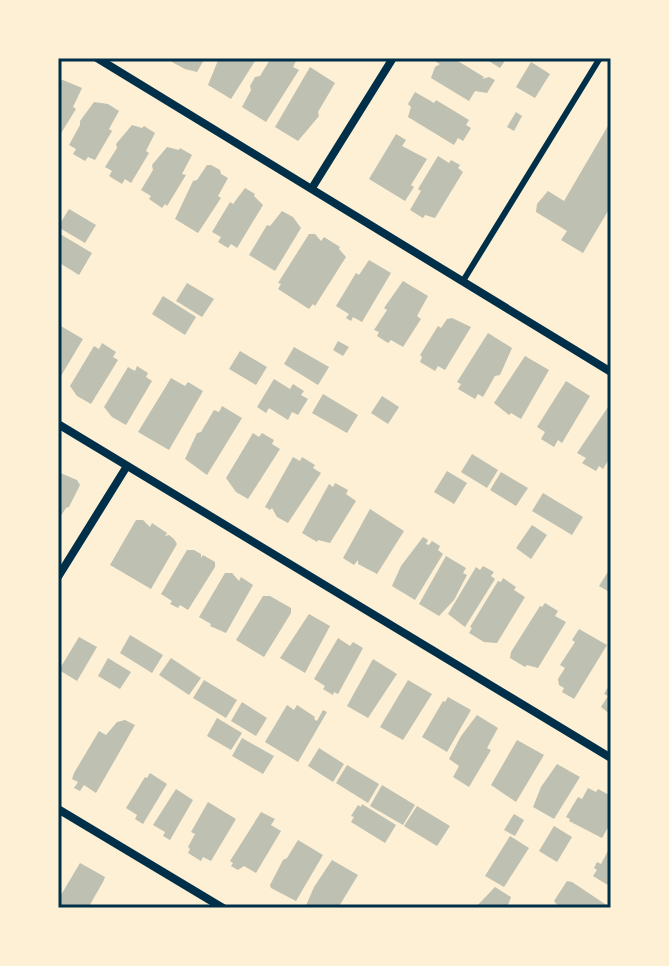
<svg xmlns="http://www.w3.org/2000/svg" width="669" height="966" viewBox="0 0 669 966" font-family="Helvetica,sans-serif">
	<style>
		.building { fill: #bec0b2 }
		.lines { fill: none; stroke-linecap: round; stroke-linejoin: round }
		.service { stroke: #003049; stroke-width: 6 }
		.minor { stroke: #003049; stroke-width: 8 }
		.neatline { fill: none; stroke: #003049; stroke-width: 3 }
	</style>
	<rect width="100%" height="100%" fill="#fdf0d5"/>
	<g class="building">
		<path d="M 175,58 L 205,58 L 197,72 L 185,69 L 172,62 Z"/>
		<path d="M 219,58 L 257,58 L 231,99 L 208,85 Z"/>
		<path d="M 271,58 L 292,58 L 296,61 L 293,67 L 299,70 L 266,122 L 242,107 L 251,90 L 250,86 L 255,77 L 260,76 Z"/>
		<path d="M 439,58 L 453,58 L 484,77 L 482,79 L 489,77 L 495,80 L 487,93 L 475,91 L 469,101 L 431,78 L 435,67 L 440,64 L 436,62 Z"/>
		<path d="M 484,58 L 507,58 L 500,68 Z"/>
		<path d="M 531,62 L 550,74 L 535,98 L 516,87 Z"/>
		<path d="M 310,67 L 335,83 L 318,112 L 319,116 L 298,141 L 275,127 Z"/>
		<path d="M 63,80 L 82,88 L 73,107 L 76,109 L 58,138 L 58,81 Z"/>
		<path d="M 415,92 L 434,103 L 436,100 L 469,120 L 466,125 L 471,128 L 463,141 L 458,138 L 454,145 L 408,117 L 411,107 L 408,104 Z"/>
		<path d="M 94,102 L 108,104 L 119,111 L 109,129 L 112,131 L 95,160 L 88,157 L 85,161 L 73,154 L 76,149 L 69,145 L 80,125 L 80,121 Z"/>
		<path d="M 516,112 L 522,116 L 514,131 L 507,127 Z"/>
		<path d="M 609,124 L 611,126 L 611,206 L 583,253 L 561,240 L 567,231 L 536,212 L 537,204 L 548,191 L 564,201 Z"/>
		<path d="M 132,125 L 142,128 L 144,126 L 155,133 L 146,151 L 149,153 L 131,183 L 125,179 L 122,184 L 109,176 L 112,171 L 105,167 L 117,148 L 116,144 Z"/>
		<path d="M 396,134 L 406,140 L 402,146 L 427,159 L 411,185 L 414,187 L 405,201 L 369,179 Z"/>
		<path d="M 167,147 L 179,150 L 180,148 L 192,155 L 182,174 L 186,175 L 167,206 L 165,204 L 162,208 L 149,199 L 151,196 L 141,190 L 153,170 L 152,165 Z"/>
		<path d="M 438,156 L 449,163 L 451,160 L 460,165 L 458,168 L 463,172 L 435,218 L 425,215 L 423,218 L 410,210 L 421,191 L 418,189 Z"/>
		<path d="M 207,165 L 211,165 L 220,170 L 221,174 L 228,178 L 218,196 L 221,198 L 198,233 L 175,219 L 193,181 L 197,180 Z"/>
		<path d="M 245,188 L 255,194 L 254,196 L 263,205 L 237,248 L 231,244 L 228,248 L 218,242 L 221,237 L 212,232 L 230,202 L 233,204 Z"/>
		<path d="M 69,209 L 96,225 L 85,243 L 58,227 Z"/>
		<path d="M 282,211 L 293,217 L 301,228 L 275,271 L 249,255 L 267,225 L 270,226 Z"/>
		<path d="M 60,234 L 92,253 L 79,275 L 58,262 L 58,238 Z"/>
		<path d="M 309,234 L 315,234 L 321,241 L 324,237 L 340,247 L 339,249 L 346,257 L 315,306 L 313,304 L 309,309 L 278,289 L 281,284 L 278,283 Z"/>
		<path d="M 369,260 L 391,273 L 362,322 L 353,317 L 351,321 L 346,318 L 349,314 L 336,306 L 356,273 L 359,275 Z"/>
		<path d="M 403,281 L 428,296 L 417,316 L 421,319 L 403,347 L 391,340 L 388,343 L 377,336 L 379,332 L 374,330 L 387,310 L 384,308 Z"/>
		<path d="M 187,283 L 214,299 L 202,317 L 176,301 Z"/>
		<path d="M 163,296 L 196,317 L 185,335 L 152,314 Z"/>
		<path d="M 452,318 L 471,327 L 445,370 L 438,366 L 435,371 L 420,362 L 422,357 L 420,355 L 438,326 L 441,328 L 447,319 Z"/>
		<path d="M 59,325 L 83,339 L 58,381 L 58,326 Z"/>
		<path d="M 488,333 L 512,348 L 500,375 L 495,376 L 483,397 L 478,394 L 475,399 L 458,389 L 461,384 L 457,382 Z"/>
		<path d="M 338,341 L 349,347 L 343,356 L 333,350 Z"/>
		<path d="M 102,343 L 116,352 L 113,357 L 118,360 L 91,404 L 77,396 L 70,386 L 94,346 L 99,349 Z"/>
		<path d="M 294,347 L 329,367 L 318,385 L 284,364 Z"/>
		<path d="M 240,351 L 267,367 L 256,385 L 229,369 Z"/>
		<path d="M 525,356 L 549,370 L 521,419 L 511,413 L 509,415 L 494,403 Z"/>
		<path d="M 137,366 L 148,373 L 146,377 L 152,381 L 126,425 L 112,417 L 104,407 L 128,367 L 135,371 Z"/>
		<path d="M 171,378 L 185,386 L 188,382 L 203,391 L 169,450 L 138,432 Z"/>
		<path d="M 274,379 L 290,389 L 293,384 L 304,391 L 301,395 L 308,399 L 298,415 L 292,412 L 288,420 L 269,408 L 266,413 L 257,407 Z"/>
		<path d="M 566,381 L 590,396 L 562,443 L 558,440 L 554,447 L 541,439 L 545,432 L 537,427 Z"/>
		<path d="M 323,394 L 358,415 L 347,433 L 312,413 Z"/>
		<path d="M 382,396 L 399,407 L 388,424 L 371,413 Z"/>
		<path d="M 222,406 L 242,418 L 207,475 L 185,459 L 197,433 L 201,432 L 214,410 L 219,412 Z"/>
		<path d="M 608,407 L 611,409 L 611,456 L 603,469 L 599,466 L 596,471 L 582,463 L 586,458 L 577,453 Z"/>
		<path d="M 253,433 L 259,437 L 262,433 L 274,440 L 272,444 L 280,449 L 248,499 L 236,492 L 226,478 Z"/>
		<path d="M 472,454 L 498,470 L 487,488 L 461,472 Z"/>
		<path d="M 293,457 L 300,461 L 302,457 L 315,465 L 313,468 L 321,473 L 288,523 L 277,517 L 272,508 L 270,510 L 265,507 Z"/>
		<path d="M 447,471 L 467,483 L 454,504 L 434,492 Z"/>
		<path d="M 58,472 L 77,480 L 80,485 L 69,507 L 66,508 L 58,520 Z"/>
		<path d="M 501,472 L 528,488 L 516,506 L 490,490 Z"/>
		<path d="M 335,483 L 348,490 L 346,494 L 356,501 L 330,543 L 318,540 L 317,542 L 302,533 L 329,484 L 333,487 Z"/>
		<path d="M 543,493 L 583,517 L 572,535 L 532,511 Z"/>
		<path d="M 370,509 L 404,531 L 377,574 L 358,564 L 358,560 L 354,565 L 343,558 Z"/>
		<path d="M 136,520 L 143,520 L 150,527 L 152,523 L 167,533 L 165,536 L 169,535 L 174,539 L 177,544 L 151,589 L 110,565 Z"/>
		<path d="M 532,525 L 547,535 L 531,559 L 516,548 Z"/>
		<path d="M 423,537 L 428,540 L 426,544 L 429,545 L 432,541 L 440,546 L 438,550 L 443,554 L 415,600 L 392,586 L 401,566 Z"/>
		<path d="M 187,550 L 194,550 L 201,554 L 201,558 L 203,555 L 215,562 L 215,567 L 188,610 L 180,605 L 178,608 L 170,604 L 172,601 L 161,594 Z"/>
		<path d="M 446,556 L 466,568 L 463,573 L 467,575 L 454,600 L 439,616 L 419,604 Z"/>
		<path d="M 483,566 L 494,572 L 491,576 L 495,579 L 465,627 L 448,614 L 476,567 L 480,570 Z"/>
		<path d="M 611,567 L 611,593 L 599,586 Z"/>
		<path d="M 225,573 L 232,573 L 239,581 L 241,577 L 253,585 L 226,633 L 210,626 L 211,624 L 199,617 Z"/>
		<path d="M 503,578 L 516,587 L 514,590 L 525,597 L 497,643 L 484,642 L 469,633 L 472,628 L 470,627 L 498,581 L 501,582 Z"/>
		<path d="M 263,596 L 270,596 L 291,608 L 291,613 L 264,657 L 236,640 Z"/>
		<path d="M 545,603 L 558,611 L 555,616 L 566,622 L 538,668 L 527,665 L 525,667 L 510,658 L 511,652 L 540,606 L 542,607 Z"/>
		<path d="M 309,614 L 330,626 L 305,673 L 280,658 Z"/>
		<path d="M 579,629 L 607,645 L 574,699 L 562,692 L 564,688 L 559,685 L 558,679 L 565,668 L 560,665 L 575,642 L 572,640 Z"/>
		<path d="M 130,635 L 163,655 L 152,673 L 120,653 Z"/>
		<path d="M 79,637 L 97,647 L 77,681 L 59,670 Z"/>
		<path d="M 338,638 L 350,646 L 353,642 L 363,648 L 338,694 L 334,692 L 333,695 L 323,689 L 325,686 L 314,679 Z"/>
		<path d="M 108,658 L 131,672 L 120,689 L 98,676 Z"/>
		<path d="M 171,658 L 201,678 L 189,695 L 159,675 Z"/>
		<path d="M 373,659 L 397,674 L 368,718 L 347,706 Z"/>
		<path d="M 204,680 L 237,700 L 226,718 L 193,698 Z"/>
		<path d="M 408,680 L 432,694 L 403,740 L 380,727 Z"/>
		<path d="M 611,682 L 611,715 L 601,707 L 608,696 L 604,694 Z"/>
		<path d="M 448,697 L 471,710 L 447,752 L 422,737 L 443,701 L 445,702 Z"/>
		<path d="M 242,702 L 267,718 L 256,736 L 231,721 Z"/>
		<path d="M 287,705 L 294,710 L 297,705 L 315,717 L 314,719 L 317,721 L 323,710 L 327,712 L 298,762 L 265,742 Z"/>
		<path d="M 477,715 L 498,728 L 487,748 L 491,750 L 469,787 L 453,777 L 459,766 L 449,759 L 461,736 Z"/>
		<path d="M 217,718 L 242,733 L 231,750 L 207,736 Z"/>
		<path d="M 125,720 L 135,725 L 96,793 L 84,785 L 80,791 L 74,788 L 78,782 L 72,779 L 74,773 L 99,731 L 106,735 L 117,722 Z"/>
		<path d="M 242,738 L 274,756 L 263,774 L 232,756 Z"/>
		<path d="M 517,740 L 544,755 L 516,802 L 491,785 Z"/>
		<path d="M 319,748 L 344,764 L 333,782 L 308,766 Z"/>
		<path d="M 557,764 L 580,777 L 554,819 L 533,807 L 541,787 Z"/>
		<path d="M 347,765 L 379,784 L 368,803 L 336,783 Z"/>
		<path d="M 150,773 L 167,784 L 143,824 L 135,819 L 137,815 L 126,808 L 145,777 L 147,778 Z"/>
		<path d="M 382,785 L 415,805 L 403,825 L 370,806 Z"/>
		<path d="M 588,788 L 596,792 L 598,789 L 611,796 L 611,822 L 602,838 L 569,821 L 570,819 L 566,817 L 578,797 L 582,799 Z"/>
		<path d="M 176,789 L 193,800 L 170,840 L 163,836 L 165,832 L 153,825 Z"/>
		<path d="M 208,802 L 236,819 L 211,861 L 203,857 L 201,861 L 188,853 L 190,849 L 188,847 L 195,834 L 191,832 Z"/>
		<path d="M 362,804 L 396,825 L 385,843 L 351,822 L 354,817 L 351,816 L 358,805 L 361,807 Z"/>
		<path d="M 417,806 L 450,826 L 437,846 L 404,826 Z"/>
		<path d="M 261,812 L 275,819 L 271,825 L 281,831 L 256,873 L 244,866 L 238,870 L 231,866 L 233,863 L 230,861 Z"/>
		<path d="M 514,814 L 524,820 L 515,836 L 504,830 Z"/>
		<path d="M 554,826 L 572,837 L 557,862 L 539,851 Z"/>
		<path d="M 510,836 L 529,848 L 504,887 L 485,876 Z"/>
		<path d="M 298,840 L 323,855 L 296,901 L 271,888 L 270,885 L 283,860 L 287,858 Z"/>
		<path d="M 608,851 L 611,853 L 611,887 L 593,876 L 597,870 L 594,868 L 597,862 L 601,864 Z"/>
		<path d="M 332,860 L 358,875 L 338,908 L 305,908 L 314,887 Z"/>
		<path d="M 80,863 L 105,877 L 103,882 L 88,908 L 58,908 L 58,900 Z"/>
		<path d="M 567,881 L 572,882 L 611,908 L 560,908 L 554,901 Z"/>
		<path d="M 495,887 L 511,897 L 507,908 L 475,908 Z"/>
	</g>
	<g class="lines">
		<path class="service" d="M 463,281 L 600,58"/>
		<g class="minor">
			<path d="M 97,58 L 611,372"/>
			<path d="M 312,188 L 393,58"/>
			<path d="M 58,424 L 611,758"/>
			<path d="M 58,577 L 127,466"/>
			<path d="M 58,809 L 223,908"/>
		</g>
	</g>
	<rect width="669" height="966" fill="none" stroke="#fdf0d5" stroke-width="120"/>
	<rect x="60" y="60" width="549" height="846" class="neatline"/>
</svg>
